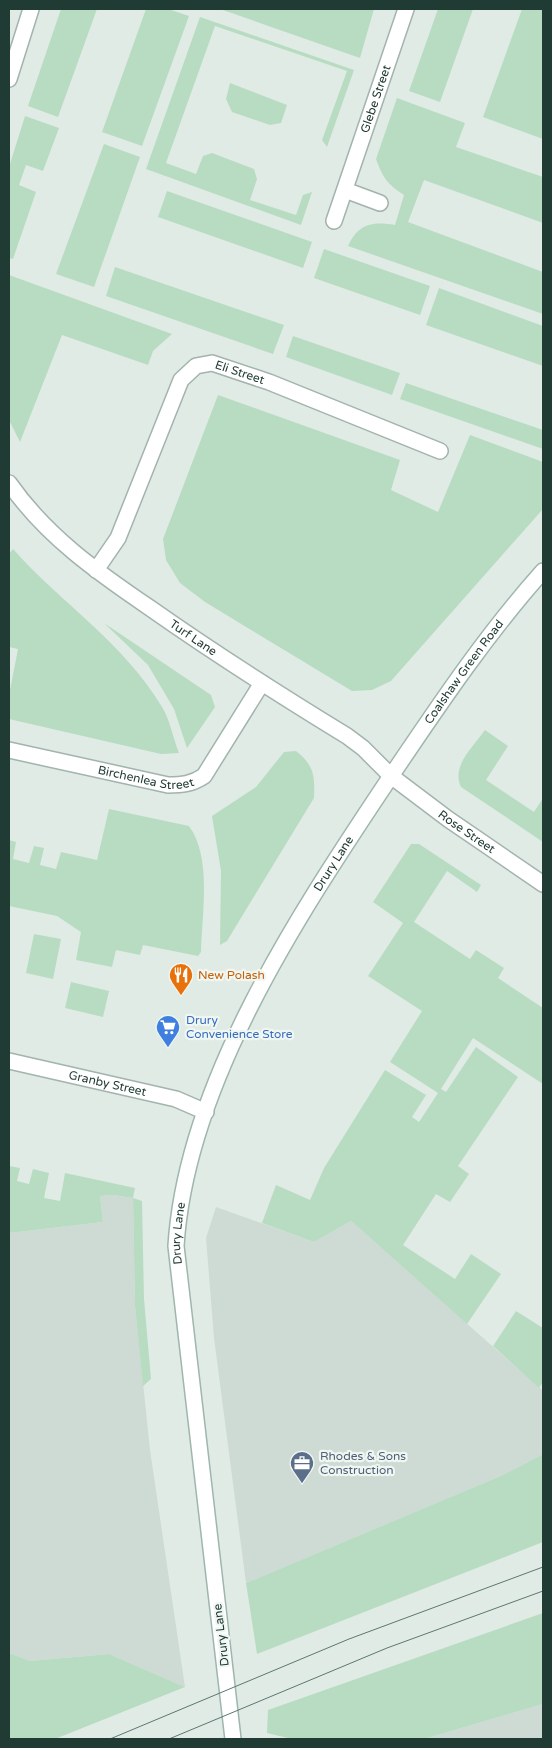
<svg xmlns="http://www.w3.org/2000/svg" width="552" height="1748" viewBox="0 0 552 1748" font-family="'Varela Round',sans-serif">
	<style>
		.built { fill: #cedad4 }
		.green { fill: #b8dcc1 }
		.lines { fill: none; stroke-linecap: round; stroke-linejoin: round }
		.minor-casing { stroke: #a3b3ad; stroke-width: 18 }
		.tertiary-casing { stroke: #a3b3ad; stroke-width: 18 }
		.secondary-casing { stroke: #9eb6ad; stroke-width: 18 }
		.minor { stroke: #fff; stroke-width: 15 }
		.tertiary { stroke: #fff; stroke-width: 15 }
		.secondary { stroke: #fff; stroke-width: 15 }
		.tram { stroke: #5b776f; stroke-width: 1 }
		.labels { text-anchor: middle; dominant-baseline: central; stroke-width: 4.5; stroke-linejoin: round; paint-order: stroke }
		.street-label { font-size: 12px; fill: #203b33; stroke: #f0f7f3 }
		.food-label { font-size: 12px; fill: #c56008; stroke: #f0f7f3; text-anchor: start }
		.shop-label { font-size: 12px; fill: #366cbe; stroke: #f0f7f3; text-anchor: start }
		.service-label { font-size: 12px; fill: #4e5e75; stroke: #f0f7f3; text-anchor: start }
	</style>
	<rect width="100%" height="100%" fill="#e0ebe6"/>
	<g class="built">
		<path d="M 113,1195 L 133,1198 L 135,1306 L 150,1450 L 185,1687 L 109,1654 L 30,1661 L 9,1653 L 9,1233 L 103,1222 L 100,1196 Z"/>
		<path d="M 216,1207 L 314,1242 L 351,1221 L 543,1391 L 543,1454 L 503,1475 L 246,1583 L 214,1338 L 206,1238 Z"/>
		<path d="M 543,1704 L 543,1739 L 424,1739 Z"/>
	</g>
	<g class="green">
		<path d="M 61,9 L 97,9 L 58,117 L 28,106 Z"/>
		<path d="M 146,9 L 168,9 L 189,16 L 142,146 L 102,132 Z"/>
		<path d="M 220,9 L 374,9 L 360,58 Z"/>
		<path d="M 438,9 L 473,9 L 440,102 L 409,91 Z"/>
		<path d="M 522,9 L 543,9 L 543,139 L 483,117 Z"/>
		<path d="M 200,17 L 354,70 L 327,147 L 322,140 L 347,71 L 215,26 L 166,163 L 196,174 L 203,156 L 212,153 L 254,169 L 257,179 L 250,200 L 296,215 L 303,195 L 312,192 L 301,225 L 146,169 Z"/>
		<path d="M 230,83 L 287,105 L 281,123 L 270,125 L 232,112 L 226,99 Z"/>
		<path d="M 397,98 L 465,123 L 456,147 L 543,177 L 543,223 L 424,180 L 408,222 L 543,272 L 543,314 L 348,246 C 358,224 372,221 395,225 L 404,195 C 387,184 383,178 376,159 Z"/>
		<path d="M 25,116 L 59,128 L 43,171 L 26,165 L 19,185 L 36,192 L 13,259 L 9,258 L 9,167 Z"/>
		<path d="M 104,144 L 140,157 L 94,287 L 56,274 Z"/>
		<path d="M 167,191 L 312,242 L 303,268 L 158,217 Z"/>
		<path d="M 324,249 L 430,286 L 420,315 L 314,278 Z"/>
		<path d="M 115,267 L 284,325 L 273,354 L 106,296 Z"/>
		<path d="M 9,275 L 172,334 L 153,351 L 148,365 L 62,335 L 20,442 L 9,420 Z"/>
		<path d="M 439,288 L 543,326 L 543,366 L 426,325 Z"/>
		<path d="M 293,336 L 400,373 L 392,395 L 286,357 Z"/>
		<path d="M 406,383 L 543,430 L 543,449 L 400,399 Z"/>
		<path d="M 218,395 L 400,460 L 391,490 L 438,512 L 470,435 L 543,462 L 543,509 L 391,681 L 372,690 L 352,691 L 205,602 L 180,583 L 166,560 L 163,539 Z"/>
		<path d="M 13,549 C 61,603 124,643 162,707 C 170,720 173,738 179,753 L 161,754 L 9,719 L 9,695 L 18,649 L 9,647 L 9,554 Z"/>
		<path d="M 104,623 L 211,695 L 215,707 L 187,748 L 174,709 L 148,665 Z"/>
		<path d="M 485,730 L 508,746 L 486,780 L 534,812 L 543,798 L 543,842 L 461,787 C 451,766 473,747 485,730 Z"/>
		<path d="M 296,751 C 314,765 315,776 314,798 L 227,941 L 220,945 L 221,871 L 212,816 L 256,787 L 284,752 Z"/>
		<path d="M 109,809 L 189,826 C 212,857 202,914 201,952 L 198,956 L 143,945 L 140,955 L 116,950 L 112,967 L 76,960 L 81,932 L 57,916 L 9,906 L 9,840 L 16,842 L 13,859 L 29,863 L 34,846 L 44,848 L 40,865 L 56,869 L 61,852 L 97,860 Z"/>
		<path d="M 411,844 L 419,844 L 481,885 L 477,892 L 447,871 L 414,922 L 470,959 L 476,950 L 504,968 L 498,978 L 543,1008 L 543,1084 L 473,1038 L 441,1089 L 446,1092 L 476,1047 L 518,1077 L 458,1166 L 469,1174 L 450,1202 L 436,1194 L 403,1245 L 455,1279 L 471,1254 L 501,1274 L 467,1324 L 351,1221 L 314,1242 L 262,1223 L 276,1185 L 310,1200 L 324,1168 L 385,1070 L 426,1095 L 412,1117 L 419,1122 L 438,1093 L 390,1062 L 422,1011 L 368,976 L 403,923 L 373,902 Z"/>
		<path d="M 34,934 L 61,939 L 53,979 L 26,973 Z"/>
		<path d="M 71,982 L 109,991 L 103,1017 L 65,1008 Z"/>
		<path d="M 9,1166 L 20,1168 L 17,1181 L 29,1184 L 33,1169 L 49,1173 L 44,1198 L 60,1201 L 65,1173 L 135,1188 L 133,1198 L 142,1201 L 144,1299 L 151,1379 L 143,1386 L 135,1306 L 133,1198 L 113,1195 L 100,1196 L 103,1222 L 9,1233 Z"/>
		<path d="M 516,1311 L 543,1328 L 543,1382 L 539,1388 L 493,1346 Z"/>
		<path d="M 543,1454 L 543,1542 L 257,1654 L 246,1583 L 503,1475 Z"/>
		<path d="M 543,1613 L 543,1704 L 424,1739 L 292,1739 L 267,1733 L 268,1710 Z"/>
		<path d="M 9,1653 L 30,1661 L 109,1654 L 185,1687 L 55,1739 L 9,1739 Z"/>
	</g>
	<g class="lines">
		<g class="minor-casing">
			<g id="minor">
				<path d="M 9,79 L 31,9"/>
				<path d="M 345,190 L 380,203"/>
				<path id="s1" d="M 334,221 L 406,9"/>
				<path id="s2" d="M 96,570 L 118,538 L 181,380 L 196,366 L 212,363 L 269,382 L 440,451"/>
				<path id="s3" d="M 9,750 L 168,785 C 182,785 192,784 204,776 L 262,683"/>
				<path id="s4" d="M 391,776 L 448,819 L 543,884"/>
				<path id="s5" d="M 9,1061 L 176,1099 L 206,1112"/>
			</g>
		</g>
		<g class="tertiary-casing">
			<g id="tertiary">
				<path id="s6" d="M 9,483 C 46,536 97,572 150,608 C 214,653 280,695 347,736 L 363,748 L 391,776"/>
			</g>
		</g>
		<g class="secondary-casing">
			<g id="secondary">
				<path id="s7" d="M 233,1739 L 176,1246 C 186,1085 297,917 385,785 C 435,711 484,637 543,571"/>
			</g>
		</g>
		<use href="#minor" class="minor"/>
		<use href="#tertiary" class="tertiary"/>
		<use href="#secondary" class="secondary"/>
		<g class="tram">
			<path d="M 110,1739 L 349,1639 L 543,1567"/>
			<path d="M 169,1739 L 387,1648 L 543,1591"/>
		</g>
	</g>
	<defs>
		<g id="restaurant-pin" transform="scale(1.25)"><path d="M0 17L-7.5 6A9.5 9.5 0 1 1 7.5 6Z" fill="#e8710a" stroke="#f0f7f3"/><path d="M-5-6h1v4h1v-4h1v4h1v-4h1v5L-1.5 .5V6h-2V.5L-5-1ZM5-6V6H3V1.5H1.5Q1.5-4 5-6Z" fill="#fff"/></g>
		<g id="supermarket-pin" transform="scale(1.25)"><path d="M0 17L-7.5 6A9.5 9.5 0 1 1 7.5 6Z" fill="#3f7fe0" stroke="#f0f7f3"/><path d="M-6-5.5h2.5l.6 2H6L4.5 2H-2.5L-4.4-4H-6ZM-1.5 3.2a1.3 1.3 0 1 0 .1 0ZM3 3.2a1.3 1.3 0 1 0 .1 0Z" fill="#fff"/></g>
		<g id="office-pin" transform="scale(1.25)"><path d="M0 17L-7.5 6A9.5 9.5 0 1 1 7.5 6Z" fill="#5c6f8a" stroke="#f0f7f3"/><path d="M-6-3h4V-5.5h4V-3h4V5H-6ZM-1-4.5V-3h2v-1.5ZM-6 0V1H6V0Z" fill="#fff"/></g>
	</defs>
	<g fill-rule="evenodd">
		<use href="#restaurant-pin" x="181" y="975"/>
		<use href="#supermarket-pin" x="168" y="1027"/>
		<use href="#office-pin" x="302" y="1463"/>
	</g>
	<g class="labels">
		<g class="street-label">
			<text stroke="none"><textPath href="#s1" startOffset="129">Glebe Street</textPath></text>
			<text stroke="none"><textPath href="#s2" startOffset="275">Eli Street</textPath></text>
			<text stroke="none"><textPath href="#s6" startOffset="242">Turf Lane</textPath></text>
			<text stroke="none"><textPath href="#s7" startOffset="1146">Coalshaw Green Road</textPath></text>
			<text stroke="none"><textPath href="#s3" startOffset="140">Birchenlea Street</textPath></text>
			<text stroke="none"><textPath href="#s4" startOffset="94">Rose Street</textPath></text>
			<text stroke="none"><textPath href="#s7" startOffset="914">Drury Lane</textPath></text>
			<text stroke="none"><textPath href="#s5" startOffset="101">Granby Street</textPath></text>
			<text stroke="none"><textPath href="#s7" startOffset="509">Drury Lane</textPath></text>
			<text transform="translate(221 1635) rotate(-97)">Drury Lane</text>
		</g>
		<g class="food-label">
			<text x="198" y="975">New Polash</text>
		</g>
		<g class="shop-label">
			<text x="186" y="1020">Drury<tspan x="186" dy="14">Convenience Store</tspan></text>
		</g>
		<g class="service-label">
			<text x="320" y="1456">Rhodes &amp; Sons<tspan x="320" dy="14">Construction</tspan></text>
		</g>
	</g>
	<rect width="552" height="1748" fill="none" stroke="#203b33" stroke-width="20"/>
</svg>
